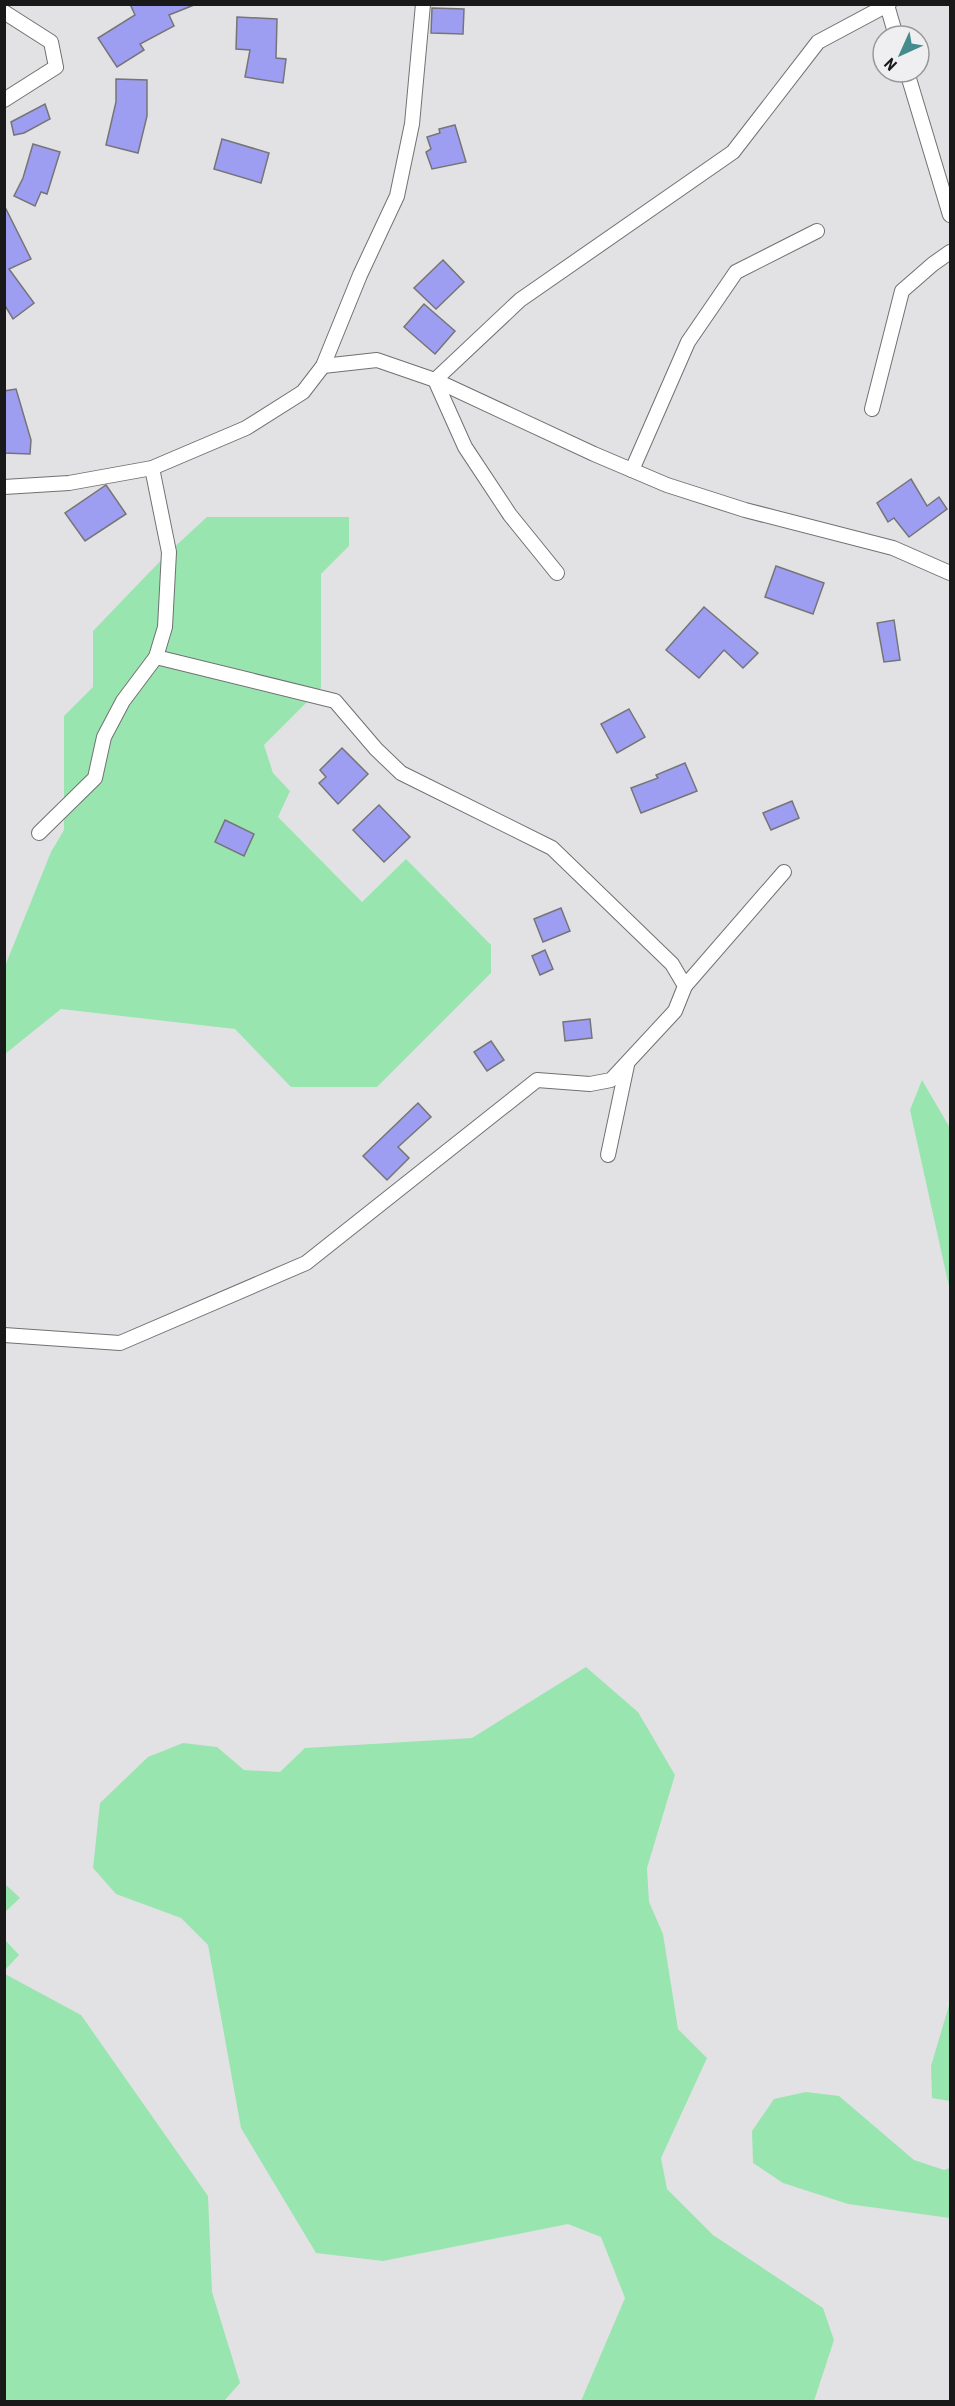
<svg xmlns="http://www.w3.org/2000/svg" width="955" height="2406" viewBox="0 0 955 2406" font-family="'Roboto Condensed',sans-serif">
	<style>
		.green { fill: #99e5b0 }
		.building { fill: #9d9ef2; stroke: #757577; stroke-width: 1.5 }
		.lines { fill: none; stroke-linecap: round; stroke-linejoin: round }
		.street-casing { stroke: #717173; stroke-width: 16 }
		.street { stroke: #fff; stroke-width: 14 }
	</style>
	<rect width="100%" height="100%" fill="#e2e2e4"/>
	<g class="green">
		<path d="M 207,517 L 349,517 L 349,546 L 321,574 L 321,688 L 264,745 L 273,773 L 290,791 L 278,817 L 362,902 L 406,859 L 491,945 L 491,973 L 377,1087 L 291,1087 L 235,1029 L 61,1009 L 5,1054 L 5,966 L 51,852 L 64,830 L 64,716 L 93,687 L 93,631 L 169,552 Z"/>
		<path d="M 922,1080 L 950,1128 L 950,1291 L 910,1110 Z"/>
		<path d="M 586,1667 L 638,1712 L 675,1775 L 647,1868 L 649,1902 L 663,1934 L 678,2029 L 707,2058 L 661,2158 L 667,2189 L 713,2235 L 823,2308 L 834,2340 L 814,2401 L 581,2401 L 625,2298 L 601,2237 L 568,2224 L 383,2261 L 316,2253 L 241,2128 L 208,1945 L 181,1918 L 116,1894 L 93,1868 L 100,1803 L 148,1757 L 183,1743 L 217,1747 L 244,1770 L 280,1772 L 305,1748 L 472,1738 Z"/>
		<path d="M 5,1884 L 20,1898 L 5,1912 L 5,1940 L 19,1955 L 5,1970 Z"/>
		<path d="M 5,1974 L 81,2015 L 208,2196 L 212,2292 L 240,2383 L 224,2401 L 5,2401 Z"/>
		<path d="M 950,2002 L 950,2101 L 932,2098 L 931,2066 Z"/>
		<path d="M 806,2092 L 839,2096 L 914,2160 L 944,2170 L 950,2168 L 950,2218 L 848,2204 L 783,2183 L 753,2163 L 752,2131 L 774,2099 Z"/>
	</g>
	<g class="building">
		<path d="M 130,4 L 194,5 L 169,15 L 174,26 L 140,44 L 144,50 L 117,67 L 98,38 L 135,15 Z"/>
		<path d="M 432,8 L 464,9 L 463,34 L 431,33 Z"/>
		<path d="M 237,17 L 277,19 L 276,58 L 286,59 L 283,83 L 245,77 L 250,50 L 236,49 Z"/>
		<path d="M 116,79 L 147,80 L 147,116 L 138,153 L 106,145 L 116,102 Z"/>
		<path d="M 45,104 L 50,119 L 24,133 L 14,135 L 11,122 Z"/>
		<path d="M 455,125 L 466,162 L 432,169 L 426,152 L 431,149 L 427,137 L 440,133 L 439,129 Z"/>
		<path d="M 222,139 L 269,153 L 261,183 L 214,169 Z"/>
		<path d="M 33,144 L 60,152 L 47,194 L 41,192 L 35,206 L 14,196 L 23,178 Z"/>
		<path d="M 4,205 L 31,259 L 9,269 L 34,303 L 13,319 L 4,304 Z"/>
		<path d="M 443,260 L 464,282 L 436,309 L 414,288 Z"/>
		<path d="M 424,304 L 455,331 L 435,354 L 404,327 Z"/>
		<path d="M 16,389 L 31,440 L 30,454 L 4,453 L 4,391 Z"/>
		<path d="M 911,479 L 927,506 L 939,497 L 947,509 L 909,537 L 894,518 L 888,522 L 877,503 Z"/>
		<path d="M 106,485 L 126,514 L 85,541 L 65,513 Z"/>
		<path d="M 776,566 L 824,583 L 813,614 L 765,597 Z"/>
		<path d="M 704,607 L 758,653 L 743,668 L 724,650 L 699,678 L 666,650 Z"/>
		<path d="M 894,620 L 900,660 L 884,662 L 877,623 Z"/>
		<path d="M 629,709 L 645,737 L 617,753 L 601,724 Z"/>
		<path d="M 342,748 L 368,774 L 338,804 L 319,783 L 326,777 L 320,770 Z"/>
		<path d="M 685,763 L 697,791 L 641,813 L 631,788 L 658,778 L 656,775 Z"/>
		<path d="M 792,801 L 799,818 L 771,830 L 763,813 Z"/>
		<path d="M 379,805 L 410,837 L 384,862 L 353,830 Z"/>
		<path d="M 225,820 L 254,834 L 244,856 L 215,842 Z"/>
		<path d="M 561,908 L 570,931 L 543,942 L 534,919 Z"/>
		<path d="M 545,950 L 553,969 L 540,975 L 532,956 Z"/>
		<path d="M 590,1019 L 592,1038 L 565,1041 L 563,1022 Z"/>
		<path d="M 491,1041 L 504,1060 L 487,1071 L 474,1052 Z"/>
		<path d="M 418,1103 L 431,1117 L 398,1147 L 409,1158 L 387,1180 L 363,1156 Z"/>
	</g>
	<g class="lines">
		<g class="street-casing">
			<g id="street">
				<path d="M 887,5 L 896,36"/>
				<path d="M 4,12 L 51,42 L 56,67 L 4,100"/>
				<path d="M 907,72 L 950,215"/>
				<path d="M 323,366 L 377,360 L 435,380 L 594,454 L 667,485 L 745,510 L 893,548 L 950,573"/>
				<path d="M 872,409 L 902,291 L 933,264 L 950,252"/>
				<path d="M 632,470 L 688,342 L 736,272 L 817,231"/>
				<path d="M 4,487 L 69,483 L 152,468 L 246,428 L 303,392 L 323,366 L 360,275 L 397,196 L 412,124 L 423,4"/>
				<path d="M 557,573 L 510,515 L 465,447 L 435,380 L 520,300 L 733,152 L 818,42 L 889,4"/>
				<path d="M 39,833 L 95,778 L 104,737 L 123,701 L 156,657 L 165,627 L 169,552 L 152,468"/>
				<path d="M 685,986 L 784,872"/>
				<path d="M 608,1155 L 627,1065"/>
				<path d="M 4,1335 L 120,1343 L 306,1263 L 537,1080 L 590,1084 L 611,1080 L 675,1011 L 685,986 L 672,964 L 552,848 L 401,773 L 376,749 L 335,701 L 156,657"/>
			</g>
		</g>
		<use href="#street" class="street"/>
	</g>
	<rect width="955" height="2406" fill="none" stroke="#19191a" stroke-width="12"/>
	<g transform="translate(901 54) rotate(225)"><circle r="28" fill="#efeff1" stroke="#99999b" stroke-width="1.5"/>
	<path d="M0-4.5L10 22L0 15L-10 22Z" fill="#438b8c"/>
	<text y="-9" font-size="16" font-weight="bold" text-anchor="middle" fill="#19191a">N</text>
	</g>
</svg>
